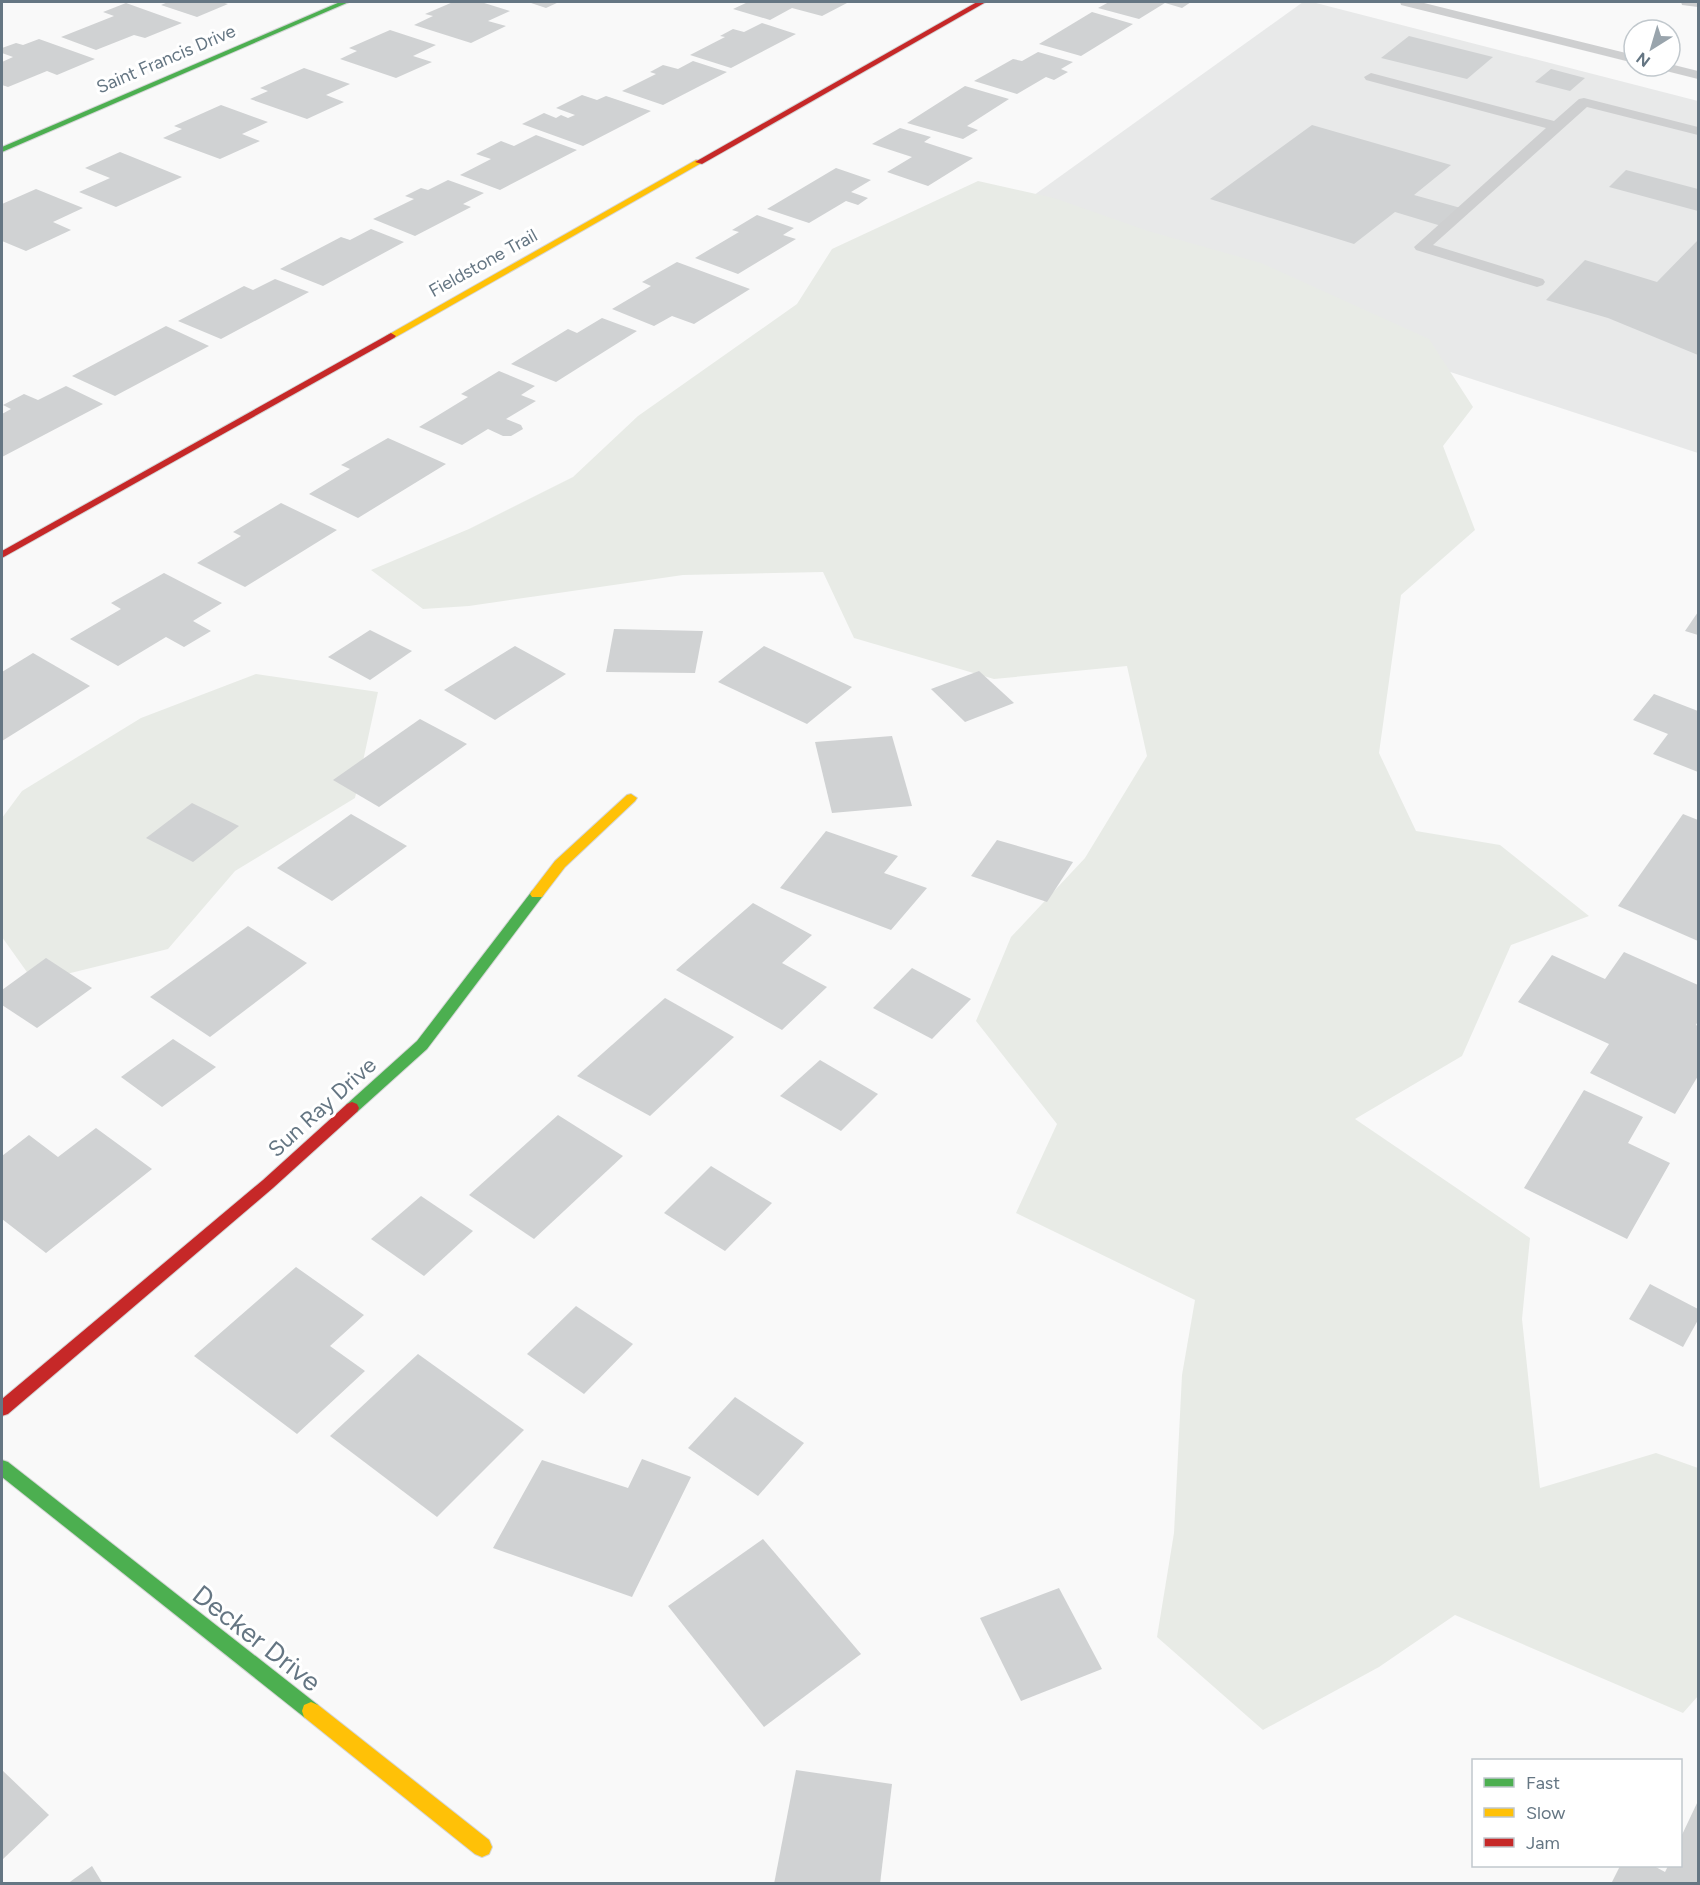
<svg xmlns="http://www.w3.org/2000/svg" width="1700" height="1885" viewBox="0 0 1700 1885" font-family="Figtree,sans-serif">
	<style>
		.built { fill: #e8e9e9 }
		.green { fill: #e8ebe6 }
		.building { fill: #d0d2d3 }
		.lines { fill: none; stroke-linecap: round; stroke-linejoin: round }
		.fast-casing { stroke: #d5d6d7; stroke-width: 2 }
		.slow-casing { stroke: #d5d6d7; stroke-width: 2 }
		.jam-casing { stroke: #d5d6d7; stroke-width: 2 }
		.lane { fill: #cecfd0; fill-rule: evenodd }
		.fast { fill: #4caf50; fill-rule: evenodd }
		.slow { fill: #ffc107; fill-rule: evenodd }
		.jam { fill: #c62828; fill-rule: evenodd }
		.labels { text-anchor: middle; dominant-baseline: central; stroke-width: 6; stroke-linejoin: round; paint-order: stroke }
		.far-street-label { font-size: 18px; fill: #657683; stroke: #fff }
		.street-label { font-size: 22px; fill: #657683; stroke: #fff }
		.near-street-label { font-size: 27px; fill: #657683; stroke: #fff }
	</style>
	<rect width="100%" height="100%" fill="#f9f9f9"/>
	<path class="built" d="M 1303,2 L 1312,2 L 1698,101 L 1698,453 L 995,223 Z"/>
	<g class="green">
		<path d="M 978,181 L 1054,198 L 1148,231 L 1261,263 L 1429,339 L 1473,407 L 1443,446 L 1475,530 L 1401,595 L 1379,753 L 1416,831 L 1500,845 L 1589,916 L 1511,945 L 1462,1056 L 1355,1119 L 1530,1238 L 1522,1319 L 1540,1488 L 1656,1453 L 1698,1468 L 1698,1696 L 1683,1713 L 1455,1615 L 1379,1667 L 1263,1730 L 1157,1637 L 1174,1533 L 1182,1375 L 1195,1300 L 1016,1213 L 1057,1124 L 976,1021 L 1011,937 L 1085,858 L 1147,756 L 1127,666 L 994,679 L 854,638 L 823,572 L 683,575 L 469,606 L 423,609 L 371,570 L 469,529 L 573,477 L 638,416 L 797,304 L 832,249 Z"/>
		<path d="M 256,674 L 378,692 L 355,798 L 235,871 L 168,949 L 34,982 L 2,937 L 2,818 L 22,791 L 141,718 Z"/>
	</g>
	<g class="building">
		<path d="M 168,2 L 221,2 L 228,4 L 197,17 L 161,5 Z"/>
		<path d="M 453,2 L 481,2 L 510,11 L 488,21 L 506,26 L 471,43 L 414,25 L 433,16 L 425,14 Z"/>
		<path d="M 528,2 L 559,2 L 546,8 Z"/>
		<path d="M 748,2 L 842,2 L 847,3 L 822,16 L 792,8 L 770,20 L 733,9 Z"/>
		<path d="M 1109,2 L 1191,2 L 1182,8 L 1165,3 L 1139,19 L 1098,8 Z"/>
		<path d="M 126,3 L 182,23 L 145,38 L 134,35 L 96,50 L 61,37 L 114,16 L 103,12 Z"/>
		<path d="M 1092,12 L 1133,24 L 1081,56 L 1039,44 Z"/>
		<path d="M 762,23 L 796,34 L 731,68 L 690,55 L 725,37 L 720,36 L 733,29 L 744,32 Z"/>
		<path d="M 390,30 L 436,45 L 413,56 L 432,62 L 396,78 L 340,59 L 357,51 L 349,48 Z"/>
		<path d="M 1409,36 L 1493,57 L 1467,79 L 1381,58 Z"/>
		<path d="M 39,39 L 95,59 L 57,75 L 47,71 L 8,87 L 2,85 L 2,62 L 13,57 L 2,53 L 2,48 L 16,43 L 23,45 Z"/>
		<path d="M 1038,52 L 1073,62 L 1061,69 L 1068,72 L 1054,80 L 1046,77 L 1017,94 L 974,81 L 1013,59 L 1022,61 Z"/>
		<path d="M 693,61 L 727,72 L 663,105 L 622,91 L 656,74 L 650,72 L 663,65 L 678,69 Z"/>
		<path d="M 304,68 L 350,84 L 326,95 L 344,102 L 307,119 L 250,99 L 268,91 L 260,88 Z"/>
		<path d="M 1551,69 L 1585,78 L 1570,91 L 1535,82 Z"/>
		<path d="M 965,86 L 1009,99 L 967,126 L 978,130 L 963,139 L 907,123 Z"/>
		<path d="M 582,95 L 597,100 L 606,96 L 651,111 L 583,146 L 522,124 L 544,113 L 556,118 L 561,115 L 568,118 L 575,115 L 556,108 Z"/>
		<path d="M 221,105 L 268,122 L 242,134 L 260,141 L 220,159 L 163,138 L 182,129 L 174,126 Z"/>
		<path d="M 1312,125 L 1451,165 L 1414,195 L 1468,210 L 1448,228 L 1395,212 L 1354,244 L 1210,199 Z"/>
		<path d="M 900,128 L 931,137 L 924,142 L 973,158 L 928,186 L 887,172 L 912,157 L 872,144 Z"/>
		<path d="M 536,135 L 577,150 L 500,190 L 460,175 L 491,159 L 476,154 L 501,141 L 514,146 Z"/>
		<path d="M 120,152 L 182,177 L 116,207 L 79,192 L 110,178 L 85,168 Z"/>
		<path d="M 836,168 L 871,180 L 851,192 L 868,198 L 858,205 L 846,201 L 809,223 L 767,209 Z"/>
		<path d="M 1626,170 L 1698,189 L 1698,211 L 1609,187 Z"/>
		<path d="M 448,180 L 484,193 L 463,204 L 471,207 L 415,236 L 373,219 L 414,199 L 405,196 L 421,188 L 428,190 Z"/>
		<path d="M 36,189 L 83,208 L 53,222 L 71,230 L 26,251 L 2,241 L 2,204 Z"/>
		<path d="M 757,215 L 794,228 L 783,235 L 796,239 L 738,274 L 695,258 L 739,232 L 732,230 Z"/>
		<path d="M 371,229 L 404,242 L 323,286 L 280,269 L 341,237 L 350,240 Z"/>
		<path d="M 1698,240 L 1698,355 L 1608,318 L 1546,300 L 1585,260 L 1657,282 Z"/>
		<path d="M 677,262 L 750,289 L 694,324 L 672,316 L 654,326 L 612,309 L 651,286 L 642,282 Z"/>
		<path d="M 275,279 L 309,292 L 221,339 L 178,321 L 244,286 L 253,290 Z"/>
		<path d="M 602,318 L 637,331 L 556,382 L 511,364 L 568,329 L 577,333 Z"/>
		<path d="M 166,326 L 209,346 L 115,396 L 72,376 Z"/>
		<path d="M 499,371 L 535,386 L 521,395 L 536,401 L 506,419 L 521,425 L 523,429 L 511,436 L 503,436 L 488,429 L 462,445 L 419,427 L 468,397 L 461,394 Z"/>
		<path d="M 66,386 L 103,404 L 2,457 L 2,414 L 11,409 L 3,405 L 24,394 L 38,400 Z"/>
		<path d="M 388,438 L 446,464 L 358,518 L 309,494 L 350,469 L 341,465 Z"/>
		<path d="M 281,503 L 337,530 L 245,587 L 197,563 L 241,536 L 233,532 Z"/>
		<path d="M 164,573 L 222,603 L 193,621 L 211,631 L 184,647 L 166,637 L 118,666 L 70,639 L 121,609 L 111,603 Z"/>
		<path d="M 1698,612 L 1698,635 L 1685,631 Z"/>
		<path d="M 614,629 L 703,631 L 695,673 L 606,672 Z"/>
		<path d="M 370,630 L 412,651 L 370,680 L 328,657 Z"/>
		<path d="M 515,646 L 566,674 L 495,720 L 444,690 Z"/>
		<path d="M 764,646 L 852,687 L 807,724 L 718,682 Z"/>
		<path d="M 33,653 L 90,686 L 2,741 L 2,672 Z"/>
		<path d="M 979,671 L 1014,703 L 965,722 L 931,689 Z"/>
		<path d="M 1654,694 L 1698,711 L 1698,772 L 1653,754 L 1668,734 L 1633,720 Z"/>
		<path d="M 420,719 L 467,744 L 379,807 L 333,780 Z"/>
		<path d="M 892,736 L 912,806 L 832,813 L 815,742 Z"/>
		<path d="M 192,803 L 239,826 L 193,862 L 146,838 Z"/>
		<path d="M 351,814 L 407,846 L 332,901 L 277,868 Z"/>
		<path d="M 1683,814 L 1698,820 L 1698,941 L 1618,906 Z"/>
		<path d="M 826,831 L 898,856 L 884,873 L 927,888 L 891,930 L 780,888 Z"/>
		<path d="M 997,840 L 1073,862 L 1047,902 L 971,876 Z"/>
		<path d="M 753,903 L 812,935 L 782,963 L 827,987 L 782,1030 L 676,970 Z"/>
		<path d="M 248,926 L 307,963 L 210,1037 L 150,997 Z"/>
		<path d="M 1624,952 L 1698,985 L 1698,1021 L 1696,1025 L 1698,1026 L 1698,1076 L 1675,1114 L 1590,1073 L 1609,1044 L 1518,1002 L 1552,955 L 1605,979 Z"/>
		<path d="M 46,958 L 92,988 L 37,1028 L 2,1005 L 2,990 Z"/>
		<path d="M 912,968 L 971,999 L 932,1039 L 873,1008 Z"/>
		<path d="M 665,998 L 734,1037 L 650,1116 L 577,1076 Z"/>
		<path d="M 173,1039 L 216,1067 L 162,1107 L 121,1077 Z"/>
		<path d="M 820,1060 L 878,1094 L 841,1131 L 780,1096 Z"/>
		<path d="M 1584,1090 L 1643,1117 L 1628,1143 L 1670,1163 L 1627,1239 L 1524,1188 Z"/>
		<path d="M 558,1115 L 623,1156 L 534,1239 L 469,1195 Z"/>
		<path d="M 96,1128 L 152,1169 L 46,1253 L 2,1219 L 2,1156 L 29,1135 L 58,1157 Z"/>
		<path d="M 711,1166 L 772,1203 L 725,1251 L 664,1213 Z"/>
		<path d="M 421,1196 L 473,1231 L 424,1276 L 371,1239 Z"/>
		<path d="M 296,1267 L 364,1315 L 330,1346 L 365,1371 L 297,1434 L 194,1356 Z"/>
		<path d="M 1650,1284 L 1698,1309 L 1698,1320 L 1683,1347 L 1629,1319 Z"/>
		<path d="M 576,1306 L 633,1344 L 584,1394 L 527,1354 Z"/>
		<path d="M 418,1354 L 524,1430 L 437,1517 L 330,1436 Z"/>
		<path d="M 735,1397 L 804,1443 L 758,1496 L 688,1448 Z"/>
		<path d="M 642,1459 L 691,1477 L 632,1597 L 493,1548 L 542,1460 L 628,1488 Z"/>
		<path d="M 763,1539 L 861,1654 L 764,1727 L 668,1606 Z"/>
		<path d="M 1059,1588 L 1102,1669 L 1021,1701 L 980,1618 Z"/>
		<path d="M 2,1770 L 49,1815 L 2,1860 Z"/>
		<path d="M 796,1770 L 892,1784 L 880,1884 L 774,1884 Z"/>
		<path d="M 1698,1801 L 1698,1884 L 1611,1884 L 1620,1866 L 1654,1866 L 1665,1872 L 1668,1866 L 1680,1866 L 1680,1839 Z"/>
		<path d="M 92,1866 L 103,1884 L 67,1884 Z"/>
	</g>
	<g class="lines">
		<g class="fast-casing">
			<g id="fast">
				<path d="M 340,2 L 349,2 L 2,152 L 2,147 Z"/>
				<path d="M 537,889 L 542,891 L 544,894 L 542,897 L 427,1049 L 357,1112 L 347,1112 L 345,1108 L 347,1104 L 417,1041 L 532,891 Z"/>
				<path d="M 2,1460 L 8,1462 L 318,1705 L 320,1711 L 318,1717 L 311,1720 L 304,1717 L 2,1477 Z"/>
			</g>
		</g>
		<g class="slow-casing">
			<g id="slow">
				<path d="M 696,160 L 703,162 L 394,338 L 386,336 Z"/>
				<path d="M 631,794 L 637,798 L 635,801 L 565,867 L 542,897 L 532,897 L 530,894 L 532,891 L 555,861 L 627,795 Z"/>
				<path d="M 311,1702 L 318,1705 L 489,1840 L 492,1847 L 489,1854 L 482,1857 L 475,1854 L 304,1717 L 302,1711 L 304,1705 Z"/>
			</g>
		</g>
		<g class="jam-casing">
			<g id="jam">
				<path d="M 977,2 L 986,2 L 702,164 L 695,162 Z"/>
				<path d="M 391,333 L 396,336 L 394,338 L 2,558 L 2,551 Z"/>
				<path d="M 352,1102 L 357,1104 L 359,1108 L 357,1112 L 273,1188 L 8,1414 L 2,1416 L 2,1399 L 263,1180 L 347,1104 Z"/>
			</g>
		</g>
		<g class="lane">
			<path d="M 1400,2 L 1420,2 L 1634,55 L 1634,63 L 1401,5 Z"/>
			<path d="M 1681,2 L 1698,2 L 1698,7 L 1682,5 Z"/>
			<path d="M 1670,64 L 1698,71 L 1698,79 L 1658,69 L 1656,66 L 1670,66 Z"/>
			<path d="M 1371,73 L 1554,121 L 1579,99 L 1584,98 L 1698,127 L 1698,135 L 1587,107 L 1433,245 L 1543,279 L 1545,282 L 1543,285 L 1537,287 L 1416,250 L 1414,247 L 1546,128 L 1366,80 L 1364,77 Z"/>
		</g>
		<use href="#fast" class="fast"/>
		<use href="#slow" class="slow"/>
		<use href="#jam" class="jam"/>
	</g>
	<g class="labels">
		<g class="far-street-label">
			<text transform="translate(166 59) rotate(-23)">Saint Francis Drive</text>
			<text transform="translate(483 263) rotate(-29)">Fieldstone Trail</text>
		</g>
		<g class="street-label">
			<text transform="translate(322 1107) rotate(-42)">Sun Ray Drive</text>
		</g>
		<g class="near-street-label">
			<text transform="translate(257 1638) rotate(38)">Decker Drive</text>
		</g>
	</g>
	<rect width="1700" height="1885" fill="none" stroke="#657683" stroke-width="6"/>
	<rect x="1472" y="1759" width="210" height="108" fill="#ffffff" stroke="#c1c8cd" stroke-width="1.5"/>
	<rect x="1484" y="1778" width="30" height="9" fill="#4caf50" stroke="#c1c8cd" stroke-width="1.5"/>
	<text x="1526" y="1789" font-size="18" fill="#657683">Fast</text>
	<rect x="1484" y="1808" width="30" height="9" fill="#ffc107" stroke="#c1c8cd" stroke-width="1.5"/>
	<text x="1526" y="1819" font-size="18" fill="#657683">Slow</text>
	<rect x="1484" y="1838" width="30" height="9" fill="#c62828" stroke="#c1c8cd" stroke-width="1.5"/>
	<text x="1526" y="1849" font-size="18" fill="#657683">Jam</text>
	<g transform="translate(1652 48) rotate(217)"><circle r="28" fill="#ffffff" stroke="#c1c8cd" stroke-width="1.5"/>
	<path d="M0-4.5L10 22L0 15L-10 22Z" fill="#99a4ac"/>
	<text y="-9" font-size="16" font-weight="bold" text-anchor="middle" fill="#657683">N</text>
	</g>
</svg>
